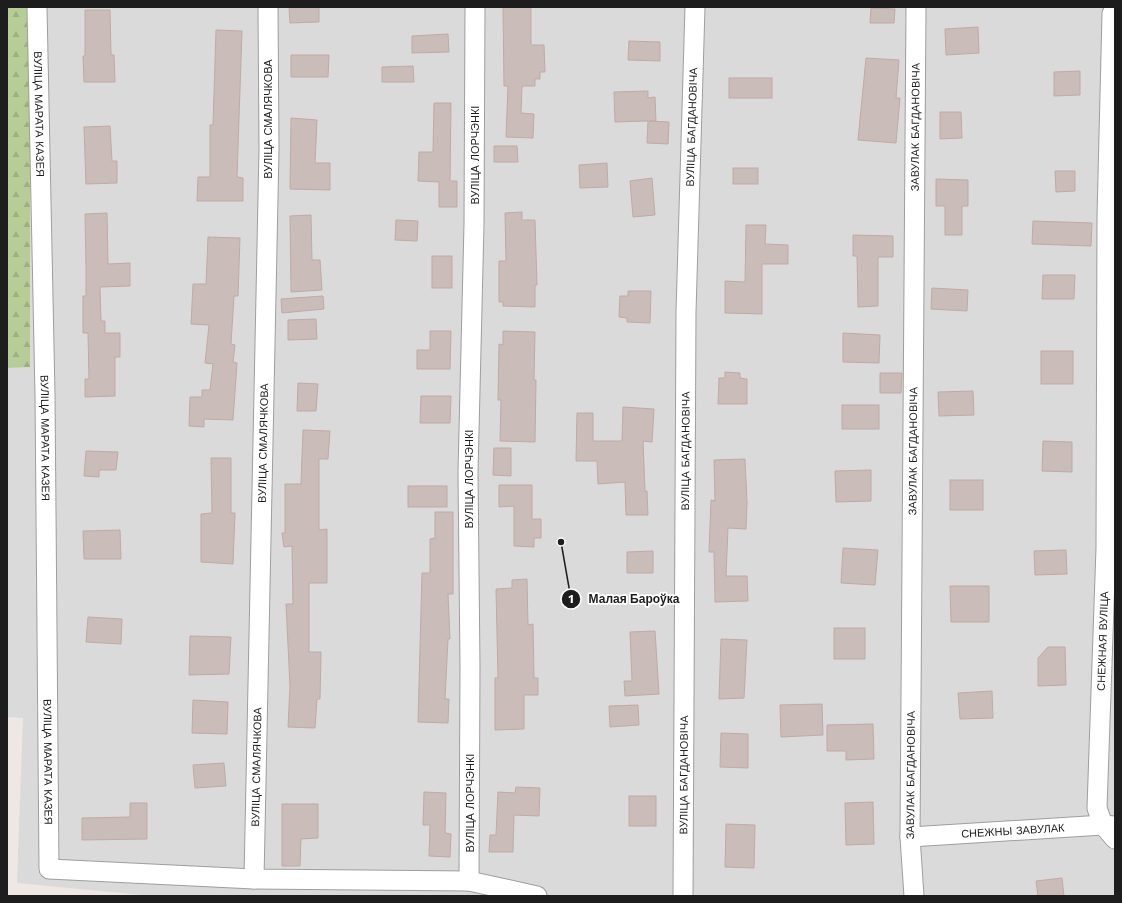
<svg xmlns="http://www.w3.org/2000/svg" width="1122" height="903" viewBox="0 0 1122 903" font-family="'Work Sans',sans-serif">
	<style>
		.residential { fill: #dbdada }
		.forest { fill: url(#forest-firs) }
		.building { fill: #cabcb9; stroke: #c0aaa5 }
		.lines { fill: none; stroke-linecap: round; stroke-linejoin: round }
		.minor-casing { stroke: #9e9e9e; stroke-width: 21 }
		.minor { stroke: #fff; stroke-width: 19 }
		.labels { text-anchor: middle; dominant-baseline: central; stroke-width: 3.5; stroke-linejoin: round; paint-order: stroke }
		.street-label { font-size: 11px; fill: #1d1d1d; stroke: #fff }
		.leader { fill: none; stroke: #1d1d1d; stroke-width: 1.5 }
		.callout-dot { fill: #1d1d1d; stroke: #fff; stroke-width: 1.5 }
		.mark-label { font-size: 12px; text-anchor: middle; font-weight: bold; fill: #fff }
		.callout-label { font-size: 12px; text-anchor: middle; font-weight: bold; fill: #1d1d1d; stroke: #fff; stroke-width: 3.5; stroke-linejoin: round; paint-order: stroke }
	</style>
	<defs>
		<pattern id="forest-firs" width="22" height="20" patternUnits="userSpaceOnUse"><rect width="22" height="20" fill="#b7cd98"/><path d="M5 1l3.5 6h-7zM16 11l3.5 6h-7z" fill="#9db083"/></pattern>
	</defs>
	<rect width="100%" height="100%" fill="#eee7e3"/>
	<path class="residential" d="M 30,7 L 1115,7 L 1115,896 L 152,896 L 17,883 L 23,718 L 7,717 L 7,368 L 30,366 Z"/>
	<path class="forest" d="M 7,7 L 30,7 L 30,367 L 7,368 Z"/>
	<g class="building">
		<path d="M 289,7 L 319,7 L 319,22 L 290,23 Z"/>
		<path d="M 503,7 L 531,7 L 531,45 L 544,45 L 545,72 L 540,72 L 540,79 L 535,79 L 535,86 L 522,86 L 521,113 L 534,114 L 533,138 L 506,137 L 508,86 L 504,86 Z"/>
		<path d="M 871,8 L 895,9 L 894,23 L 870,23 Z"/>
		<path d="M 85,10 L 110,10 L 111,55 L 114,55 L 115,82 L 84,82 L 83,56 L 85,56 Z"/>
		<path d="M 978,27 L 979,53 L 946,55 L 945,29 Z"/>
		<path d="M 216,30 L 242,31 L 237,177 L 243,178 L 243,201 L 197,201 L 198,177 L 210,177 L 210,125 L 213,125 Z"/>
		<path d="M 448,34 L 449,52 L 412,53 L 412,36 Z"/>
		<path d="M 629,41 L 660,42 L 660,61 L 628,60 Z"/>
		<path d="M 291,55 L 329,55 L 328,77 L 291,77 Z"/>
		<path d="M 866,58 L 899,60 L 896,98 L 900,98 L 896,143 L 858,140 Z"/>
		<path d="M 413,66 L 414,82 L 382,82 L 382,67 Z"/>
		<path d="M 1080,71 L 1080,95 L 1054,96 L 1054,72 Z"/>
		<rect x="729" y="78" width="43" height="20"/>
		<path d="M 648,91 L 648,98 L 655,97 L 656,121 L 649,121 L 669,122 L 668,144 L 647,143 L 648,121 L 615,122 L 614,92 Z"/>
		<path d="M 434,103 L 451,103 L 450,181 L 457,181 L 457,207 L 439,207 L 439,182 L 418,181 L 419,152 L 433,152 Z"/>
		<path d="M 940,112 L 961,112 L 962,138 L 940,139 Z"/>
		<path d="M 291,118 L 317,120 L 315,163 L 330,163 L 330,190 L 290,189 Z"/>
		<path d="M 110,126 L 112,161 L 117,161 L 117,183 L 86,184 L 84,127 Z"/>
		<path d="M 494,146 L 517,146 L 518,162 L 494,162 Z"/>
		<path d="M 607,163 L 608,187 L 580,188 L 579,165 Z"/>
		<rect x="733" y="168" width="25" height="16"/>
		<path d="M 1055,171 L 1075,171 L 1075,191 L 1056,192 Z"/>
		<path d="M 652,178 L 655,215 L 633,217 L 630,181 Z"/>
		<path d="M 936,179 L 968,180 L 968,206 L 962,206 L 962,235 L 945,235 L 945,206 L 936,206 Z"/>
		<path d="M 522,212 L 522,220 L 535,220 L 537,285 L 535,285 L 535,307 L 503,306 L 503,302 L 499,302 L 499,261 L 506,261 L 505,213 Z"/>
		<path d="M 107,213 L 108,264 L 130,263 L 130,286 L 100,287 L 101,321 L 105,321 L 105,333 L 120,333 L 120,357 L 115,357 L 115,396 L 85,397 L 85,379 L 89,379 L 88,333 L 83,333 L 83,296 L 86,296 L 86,264 L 85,214 Z"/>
		<path d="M 311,215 L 312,260 L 320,260 L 322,290 L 291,292 L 290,216 Z"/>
		<path d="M 396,220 L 418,221 L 417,241 L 395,240 Z"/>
		<path d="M 1033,221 L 1092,223 L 1091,246 L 1032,244 Z"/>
		<path d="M 746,225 L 766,225 L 765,244 L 788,245 L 788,264 L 762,264 L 762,314 L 725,313 L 725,281 L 745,282 Z"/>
		<path d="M 853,235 L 893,236 L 893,257 L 878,257 L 878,306 L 858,307 L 857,256 L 853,256 Z"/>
		<path d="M 208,237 L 240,238 L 238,296 L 234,296 L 231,344 L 235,345 L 233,362 L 237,363 L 233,420 L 204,419 L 204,427 L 189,426 L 190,397 L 202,397 L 202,390 L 210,390 L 213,364 L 205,363 L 209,325 L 191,324 L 193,284 L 206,284 Z"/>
		<rect x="432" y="256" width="20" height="32"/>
		<path d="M 1043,275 L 1075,275 L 1074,299 L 1042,299 Z"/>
		<path d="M 932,288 L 968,290 L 967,311 L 931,309 Z"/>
		<path d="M 628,291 L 651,291 L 650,323 L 627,322 L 627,318 L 619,317 L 620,296 L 628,296 Z"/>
		<path d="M 323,296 L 324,309 L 282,313 L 281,299 Z"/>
		<path d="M 316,319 L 317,339 L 288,340 L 288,320 Z"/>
		<path d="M 430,331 L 451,331 L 450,369 L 417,369 L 417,350 L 430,350 Z"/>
		<path d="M 503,331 L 535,332 L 534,380 L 536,380 L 535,442 L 500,441 L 501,400 L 498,400 L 499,344 L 503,345 Z"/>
		<path d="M 843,333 L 880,335 L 879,363 L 843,362 Z"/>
		<rect x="1041" y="351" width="32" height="33"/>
		<path d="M 725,372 L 740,373 L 740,378 L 747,379 L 747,404 L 718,404 L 719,378 L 725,378 Z"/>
		<path d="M 880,373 L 902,373 L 901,393 L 880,393 Z"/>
		<path d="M 298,383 L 318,384 L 316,411 L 297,411 Z"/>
		<path d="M 973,391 L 974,415 L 939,416 L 938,392 Z"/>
		<path d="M 421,396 L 451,396 L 450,423 L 420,423 Z"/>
		<rect x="842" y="405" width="37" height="24"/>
		<path d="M 623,407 L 654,409 L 652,442 L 643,441 L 645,491 L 647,491 L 648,515 L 626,515 L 625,482 L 598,484 L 597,461 L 576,461 L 577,413 L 593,413 L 593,441 L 622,441 Z"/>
		<path d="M 303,430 L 330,431 L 328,459 L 319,459 L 319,530 L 327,529 L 327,583 L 309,583 L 309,652 L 321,652 L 320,699 L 317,699 L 315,728 L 288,727 L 290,686 L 286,604 L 293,604 L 292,546 L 284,547 L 282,533 L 285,533 L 285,484 L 301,484 Z"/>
		<path d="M 1043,441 L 1072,442 L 1072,472 L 1042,471 Z"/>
		<path d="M 494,448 L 511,448 L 511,476 L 493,475 Z"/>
		<path d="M 86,451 L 118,452 L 116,470 L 99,470 L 99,477 L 84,476 Z"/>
		<path d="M 211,458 L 231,458 L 231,513 L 235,513 L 233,564 L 201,562 L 201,514 L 212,513 Z"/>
		<path d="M 745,459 L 747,502 L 746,529 L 728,528 L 726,576 L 747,576 L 748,601 L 715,602 L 714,552 L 709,552 L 711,500 L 715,501 L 714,460 Z"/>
		<path d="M 871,470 L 871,501 L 836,502 L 835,471 Z"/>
		<rect x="950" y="480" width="33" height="30"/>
		<path d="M 499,485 L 532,485 L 532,519 L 541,519 L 541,538 L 534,538 L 534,547 L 514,546 L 514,506 L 499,507 Z"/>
		<rect x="408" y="486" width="39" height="21"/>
		<path d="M 435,512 L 453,512 L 453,594 L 448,594 L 450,639 L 448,639 L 445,699 L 449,699 L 448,723 L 418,722 L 422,573 L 430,573 L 430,539 L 435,538 Z"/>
		<path d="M 120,530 L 121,559 L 84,559 L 83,531 Z"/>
		<path d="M 843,548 L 878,550 L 875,585 L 841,583 Z"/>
		<path d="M 1066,550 L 1067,574 L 1035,575 L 1034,551 Z"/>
		<path d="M 653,551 L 653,573 L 627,573 L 627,552 Z"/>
		<path d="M 527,579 L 528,625 L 533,624 L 534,678 L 538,678 L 538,695 L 524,695 L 524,729 L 495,730 L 495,678 L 498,678 L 496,589 L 512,588 L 512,580 Z"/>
		<path d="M 950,586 L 989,586 L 989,622 L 951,622 Z"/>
		<path d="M 88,617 L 122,619 L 121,644 L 86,642 Z"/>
		<rect x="834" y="628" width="31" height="31"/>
		<path d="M 655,631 L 659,694 L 625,696 L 624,681 L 632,681 L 630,632 Z"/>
		<path d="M 190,636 L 231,637 L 229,674 L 189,675 Z"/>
		<path d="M 721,639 L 747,640 L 744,698 L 719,699 Z"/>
		<path d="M 1048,647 L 1065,647 L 1066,685 L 1038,686 L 1038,658 Z"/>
		<path d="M 992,691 L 993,718 L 960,719 L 958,693 Z"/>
		<path d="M 193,700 L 228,702 L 227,734 L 192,733 Z"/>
		<path d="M 822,704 L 823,735 L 781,737 L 780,705 Z"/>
		<path d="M 638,705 L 639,725 L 610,727 L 609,706 Z"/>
		<path d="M 873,724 L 874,759 L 846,760 L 846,751 L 827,751 L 827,725 Z"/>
		<path d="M 721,733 L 748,734 L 748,768 L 720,767 Z"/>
		<path d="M 224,763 L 226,786 L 195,788 L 193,765 Z"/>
		<path d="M 516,787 L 540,788 L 539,816 L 514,815 L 513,852 L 489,852 L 490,835 L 496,835 L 498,792 L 515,793 Z"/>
		<path d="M 424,792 L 446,793 L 445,833 L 451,834 L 450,857 L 429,856 L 430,825 L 423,825 Z"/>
		<rect x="629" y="796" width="27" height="30"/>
		<path d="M 873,802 L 874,844 L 846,845 L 845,803 Z"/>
		<path d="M 130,803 L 147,803 L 147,839 L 82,840 L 82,818 L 130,817 Z"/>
		<path d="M 282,804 L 318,804 L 318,838 L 301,839 L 300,866 L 282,866 Z"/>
		<path d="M 726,824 L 755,825 L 754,868 L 725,867 Z"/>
		<path d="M 1062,878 L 1064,896 L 1038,896 L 1036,881 Z"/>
	</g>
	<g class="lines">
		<g class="minor-casing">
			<g id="minor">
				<path id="s1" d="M 37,7 L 45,395 L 49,869 L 254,879 L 469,881"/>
				<path d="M 475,7 L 474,224 L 468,473 L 470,666 L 469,881 L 537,896"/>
				<path d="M 1115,7 L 1112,14 L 1107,217 L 1106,548 L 1097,808 L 1103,825 L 1115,839"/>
				<path id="s2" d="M 910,837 L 1103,825 L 1114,826"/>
				<path id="s3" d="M 254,879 L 269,149 L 268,7"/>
				<path id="s4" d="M 683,896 L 686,312 L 695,7"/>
				<path id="s5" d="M 914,896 L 910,837 L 916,7"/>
			</g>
		</g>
		<use href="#minor" class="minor"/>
	</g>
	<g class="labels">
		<g class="street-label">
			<text stroke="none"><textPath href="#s1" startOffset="107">ВУЛІЦА МАРАТА КАЗЕЯ</textPath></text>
			<text transform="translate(268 119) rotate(-90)">ВУЛІЦА СМАЛЯЧКОВА</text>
			<text stroke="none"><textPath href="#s4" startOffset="769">ВУЛІЦА БАГДАНОВІЧА</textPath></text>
			<text stroke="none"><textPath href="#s5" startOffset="769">ЗАВУЛАК БАГДАНОВІЧА</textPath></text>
			<text transform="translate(475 155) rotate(-90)">ВУЛІЦА ЛОРЧЭНКІ</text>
			<text stroke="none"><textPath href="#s1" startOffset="431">ВУЛІЦА МАРАТА КАЗЕЯ</textPath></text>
			<text stroke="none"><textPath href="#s3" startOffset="436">ВУЛІЦА СМАЛЯЧКОВА</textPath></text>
			<text stroke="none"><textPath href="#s4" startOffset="445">ВУЛІЦА БАГДАНОВІЧА</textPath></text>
			<text stroke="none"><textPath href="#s5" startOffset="445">ЗАВУЛАК БАГДАНОВІЧА</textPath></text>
			<text transform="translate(469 479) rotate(-90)">ВУЛІЦА ЛОРЧЭНКІ</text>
			<text transform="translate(1103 641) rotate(-88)">СНЕЖНАЯ ВУЛІЦА</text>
			<text stroke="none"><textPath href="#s1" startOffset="755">ВУЛІЦА МАРАТА КАЗЕЯ</textPath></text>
			<text stroke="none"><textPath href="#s3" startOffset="112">ВУЛІЦА СМАЛЯЧКОВА</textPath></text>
			<text stroke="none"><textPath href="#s4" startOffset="121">ВУЛІЦА БАГДАНОВІЧА</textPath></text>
			<text stroke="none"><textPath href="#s5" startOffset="121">ЗАВУЛАК БАГДАНОВІЧА</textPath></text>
			<text transform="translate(470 803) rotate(-90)">ВУЛІЦА ЛОРЧЭНКІ</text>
			<text stroke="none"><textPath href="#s2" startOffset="103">СНЕЖНЫ ЗАВУЛАК</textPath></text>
		</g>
	</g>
	<path class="leader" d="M561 542L571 599"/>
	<g class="callout-dot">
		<circle cx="561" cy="542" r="4"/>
		<circle cx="571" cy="599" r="10"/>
	</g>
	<g class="mark-label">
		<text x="571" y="603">1</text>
	</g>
	<g class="callout-label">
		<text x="634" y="603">Малая Бароўка</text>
	</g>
	<rect width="1122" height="903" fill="none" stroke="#1d1d1d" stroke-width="16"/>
</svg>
